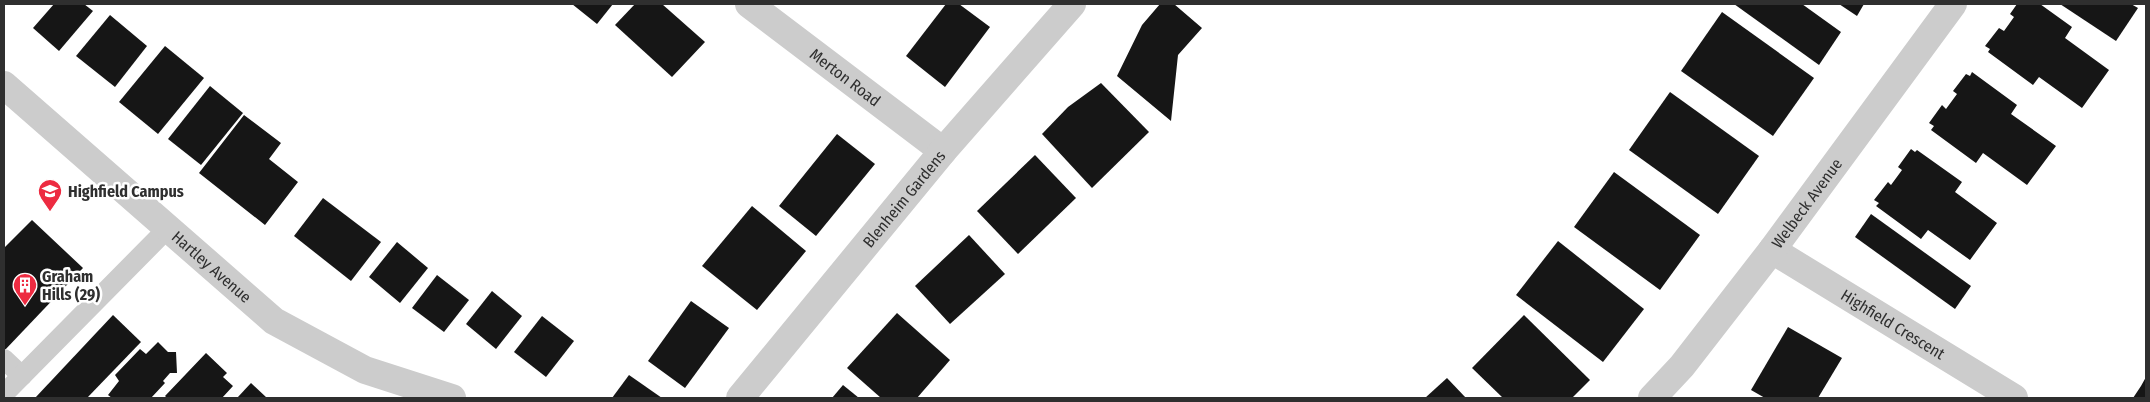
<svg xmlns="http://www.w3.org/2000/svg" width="2150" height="402" viewBox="0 0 2150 402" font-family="'Fira Sans Condensed',sans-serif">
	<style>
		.building { fill: #161616 }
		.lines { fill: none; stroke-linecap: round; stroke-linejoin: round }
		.service { stroke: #ccc; stroke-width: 20 }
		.minor { stroke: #ccc; stroke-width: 28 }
		.labels { text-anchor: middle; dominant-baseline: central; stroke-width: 5; stroke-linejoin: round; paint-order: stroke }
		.street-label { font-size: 16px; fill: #2f2f2f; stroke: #fff }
		.poi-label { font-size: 16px; font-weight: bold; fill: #2f2f2f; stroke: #fff; text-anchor: start }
	</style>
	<rect width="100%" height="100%" fill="#fff"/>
	<g class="building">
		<path d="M 54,4 L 84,4 L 93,11 L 59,51 L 33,28 Z"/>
		<path d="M 572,4 L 613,4 L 597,24 Z"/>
		<path d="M 635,4 L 662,4 L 705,42 L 672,77 L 615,25 Z"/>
		<path d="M 946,4 L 959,4 L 990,27 L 945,87 L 906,56 Z"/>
		<path d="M 1160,4 L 1174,4 L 1202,28 L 1178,55 L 1171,121 L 1117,76 L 1142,25 Z"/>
		<path d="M 1734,4 L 1802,4 L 1841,32 L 1819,65 Z"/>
		<path d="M 1839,4 L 1864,4 L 1857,16 Z"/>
		<path d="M 2017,4 L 2040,4 L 2072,27 L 2065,38 L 2109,70 L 2082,108 L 2039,77 L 2033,85 L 1988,52 L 1990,49 L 1985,46 L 1999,28 L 2004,31 L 2014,17 L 2010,14 Z"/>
		<path d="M 2060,4 L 2131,4 L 2138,8 L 2116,41 Z"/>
		<path d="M 1722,12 L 1814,78 L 1773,136 L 1681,71 Z"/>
		<path d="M 110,15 L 147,46 L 115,87 L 76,56 Z"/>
		<path d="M 165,46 L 204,78 L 158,134 L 119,102 Z"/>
		<path d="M 1972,72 L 2017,105 L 2011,114 L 2056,146 L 2027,185 L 1983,153 L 1976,163 L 1931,130 L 1934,126 L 1929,123 L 1942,105 L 1946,109 L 1957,94 L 1953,91 L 1966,74 L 1970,76 Z"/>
		<path d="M 1101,83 L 1149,132 L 1092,188 L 1042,134 L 1068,107 Z"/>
		<path d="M 210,86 L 243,113 L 201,165 L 168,139 Z"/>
		<path d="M 1670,92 L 1759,156 L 1718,214 L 1629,150 Z"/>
		<path d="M 244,115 L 281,143 L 269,159 L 298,182 L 265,225 L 199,173 Z"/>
		<path d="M 837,134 L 875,164 L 816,236 L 779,206 Z"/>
		<path d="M 1911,149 L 1915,152 L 1917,150 L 1962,182 L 1955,192 L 1997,223 L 1970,260 L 1928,230 L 1921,239 L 1876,206 L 1879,203 L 1874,200 L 1888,182 L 1891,185 L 1902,170 L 1898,167 Z"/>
		<path d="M 1035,155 L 1076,198 L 1018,254 L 977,211 Z"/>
		<path d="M 1614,172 L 1700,235 L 1660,290 L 1574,227 Z"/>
		<path d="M 323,198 L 381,242 L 351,281 L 294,236 Z"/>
		<path d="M 752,206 L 806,251 L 757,310 L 702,266 Z"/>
		<path d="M 1871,214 L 1971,286 L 1955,309 L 1855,237 Z"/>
		<path d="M 32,220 L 83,268 L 4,351 L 4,248 Z"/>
		<path d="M 969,235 L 1005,274 L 950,324 L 915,286 Z"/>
		<path d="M 1558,241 L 1644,309 L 1603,362 L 1516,295 Z"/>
		<path d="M 397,242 L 428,268 L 400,303 L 369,277 Z"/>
		<path d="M 437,275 L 469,300 L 444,332 L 412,308 Z"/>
		<path d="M 492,291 L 522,316 L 496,349 L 466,324 Z"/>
		<path d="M 691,301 L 729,328 L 685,388 L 648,361 Z"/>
		<path d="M 897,313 L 950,360 L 917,398 L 881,398 L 847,368 Z"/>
		<path d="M 113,315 L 141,342 L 87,398 L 35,398 Z"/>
		<path d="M 1524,315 L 1590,380 L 1572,398 L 1503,398 L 1472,368 Z"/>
		<path d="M 542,316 L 574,341 L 546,377 L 514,352 Z"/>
		<path d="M 1788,327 L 1842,358 L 1818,398 L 1765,398 L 1751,390 Z"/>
		<path d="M 158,342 L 168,352 L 176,352 L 177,373 L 170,373 L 163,381 L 165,383 L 151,398 L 112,398 L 108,395 L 119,381 L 115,375 L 140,349 L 146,354 Z"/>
		<path d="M 206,353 L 227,373 L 223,377 L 233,386 L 222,398 L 167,398 L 165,396 Z"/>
		<path d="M 629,375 L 662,398 L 612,398 Z"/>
		<path d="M 2146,377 L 2146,398 L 2133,398 L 2141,386 Z"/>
		<path d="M 1447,378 L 1466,398 L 1425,398 Z"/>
		<path d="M 251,383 L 267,398 L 237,398 Z"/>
		<path d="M 843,385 L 859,398 L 832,398 Z"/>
	</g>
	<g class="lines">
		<g class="service">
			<path d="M 4,359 L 22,376"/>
			<path d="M 4,394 L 168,228"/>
		</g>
		<g class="minor">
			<path id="s1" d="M 749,4 L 943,151"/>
			<path id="s2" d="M 4,85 L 274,321 L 365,370 L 452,398"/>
			<path id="s3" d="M 1772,250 L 2014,398"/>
			<path id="s4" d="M 740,398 L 943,151 L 1072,4"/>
			<path id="s5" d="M 1652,398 L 1682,366 L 1772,250 L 1953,4"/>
		</g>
	</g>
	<defs>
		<g id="university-pin" transform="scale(1.25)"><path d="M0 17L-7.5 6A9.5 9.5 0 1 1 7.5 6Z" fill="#ed2b41" stroke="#fff"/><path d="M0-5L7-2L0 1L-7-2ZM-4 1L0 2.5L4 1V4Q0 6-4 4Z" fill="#fff"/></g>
		<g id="building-pin" transform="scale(1.25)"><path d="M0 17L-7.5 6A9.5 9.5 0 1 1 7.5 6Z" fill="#ed2b41" stroke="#fff"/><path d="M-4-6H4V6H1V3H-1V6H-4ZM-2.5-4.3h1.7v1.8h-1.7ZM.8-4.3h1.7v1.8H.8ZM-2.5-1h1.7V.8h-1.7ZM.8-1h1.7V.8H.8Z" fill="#fff"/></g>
	</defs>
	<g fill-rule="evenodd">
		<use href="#university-pin" x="50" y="191"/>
		<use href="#building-pin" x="25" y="285"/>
	</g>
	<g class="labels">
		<g class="street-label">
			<text stroke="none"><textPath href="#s1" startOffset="121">Merton Road</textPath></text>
			<text stroke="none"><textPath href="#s4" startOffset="258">Blenheim Gardens</textPath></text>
			<text stroke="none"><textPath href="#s5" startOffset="249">Welbeck Avenue</textPath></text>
			<text stroke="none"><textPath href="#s2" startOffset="276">Hartley Avenue</textPath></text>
			<text stroke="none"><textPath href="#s3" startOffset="142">Highfield Crescent</textPath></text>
		</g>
		<g class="poi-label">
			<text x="68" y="191">Highfield Campus</text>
			<text x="42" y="276">Graham<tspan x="42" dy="18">Hills (29)</tspan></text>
		</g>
	</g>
	<rect width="2150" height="402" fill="none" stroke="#2f2f2f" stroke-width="10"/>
</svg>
